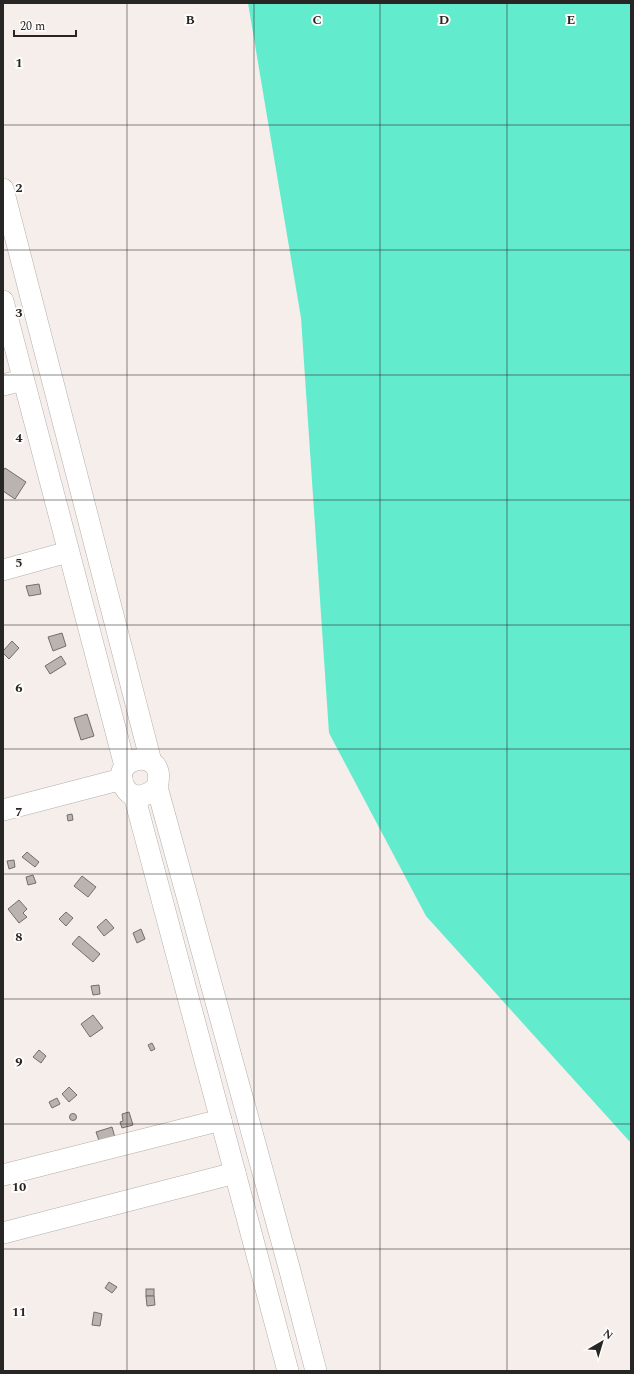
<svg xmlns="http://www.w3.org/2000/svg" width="634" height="1374" viewBox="0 0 634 1374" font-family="Spectral,serif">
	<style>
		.water { fill: #63ebcd }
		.building { fill: #bab3b0; stroke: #746e6b }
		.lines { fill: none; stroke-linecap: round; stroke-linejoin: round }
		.street-casing { stroke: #b5aeab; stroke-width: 22 }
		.street { stroke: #fff; stroke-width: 21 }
		.grid { fill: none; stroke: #282625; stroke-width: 1; stroke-opacity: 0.55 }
		.grid-label { font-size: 13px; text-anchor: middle; font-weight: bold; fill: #282625; stroke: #fefdfc; stroke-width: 4; stroke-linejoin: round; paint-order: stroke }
	</style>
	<rect width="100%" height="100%" fill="#f5eeeb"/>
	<path class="water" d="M 248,3 L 631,3 L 631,1143 L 426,916 L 329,733 L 301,318 Z"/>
	<g class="building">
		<path d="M 5,468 L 26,482 L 15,499 L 3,491 L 3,471 Z"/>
		<path d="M 39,584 L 41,594 L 29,596 L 26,586 Z"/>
		<path d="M 62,633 L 66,646 L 53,651 L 48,637 Z"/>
		<path d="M 12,641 L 19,648 L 9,659 L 3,653 L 3,651 Z"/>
		<path d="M 61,656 L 66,664 L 50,674 L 45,666 Z"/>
		<path d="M 87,714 L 94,736 L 81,740 L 74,718 Z"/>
		<path d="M 72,814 L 73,820 L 68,821 L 67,815 Z"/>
		<path d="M 27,852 L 39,862 L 35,867 L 22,857 Z"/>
		<path d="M 14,860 L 15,867 L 9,869 L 7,861 Z"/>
		<path d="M 33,875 L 36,883 L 28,885 L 26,877 Z"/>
		<path d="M 82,876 L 96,887 L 88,897 L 74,886 Z"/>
		<path d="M 19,900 L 27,909 L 23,913 L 27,917 L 19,923 L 8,909 Z"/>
		<path d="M 66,912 L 73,918 L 66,926 L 59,919 Z"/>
		<path d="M 106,919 L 114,928 L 104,936 L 97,927 Z"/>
		<path d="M 141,929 L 145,939 L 137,943 L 133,933 Z"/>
		<path d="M 79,936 L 100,954 L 93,962 L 72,944 Z"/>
		<path d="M 99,985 L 100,994 L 93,995 L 91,986 Z"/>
		<path d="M 93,1015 L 103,1028 L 90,1037 L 81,1024 Z"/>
		<path d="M 152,1043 L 155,1049 L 151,1051 L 148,1045 Z"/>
		<path d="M 39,1050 L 46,1056 L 41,1063 L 33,1057 Z"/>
		<path d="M 69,1087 L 77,1095 L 69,1102 L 62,1094 Z"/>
		<path d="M 57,1098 L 60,1104 L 52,1108 L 49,1102 Z"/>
		<path d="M 129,1112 L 133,1125 L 122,1128 L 120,1122 L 123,1121 L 122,1114 Z"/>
		<circle cx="73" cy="1117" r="3.5"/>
		<path d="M 112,1127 L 116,1141 L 101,1146 L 96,1132 Z"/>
		<path d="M 109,1282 L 117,1287 L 112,1293 L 105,1288 Z"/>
		<rect x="146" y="1289" width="8" height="7"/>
		<path d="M 146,1296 L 154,1296 L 155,1305 L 147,1306 Z"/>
		<path d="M 94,1312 L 102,1314 L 100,1326 L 92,1325 Z"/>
	</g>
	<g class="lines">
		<g class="street-casing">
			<g id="street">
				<path d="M 3,189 L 151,762"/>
				<path d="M 3,301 L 125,766"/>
				<path d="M 3,385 L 23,380"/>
				<path d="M 3,570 L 68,552"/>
				<path d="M 157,787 C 147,797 131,801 124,786 C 108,756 169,745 157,787 L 290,1271 L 316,1371"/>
				<path d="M 134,795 L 288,1371"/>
				<path d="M 3,810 L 122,779"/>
				<path d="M 3,1175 L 221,1120"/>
				<path d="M 3,1233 L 235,1173"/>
			</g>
		</g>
		<use href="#street" class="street"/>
	</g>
	<path class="grid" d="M 127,3 L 127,1371M 254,3 L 254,1371M 380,3 L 380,1371M 507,3 L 507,1371M 3,125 L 631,125M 3,250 L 631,250M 3,375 L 631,375M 3,500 L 631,500M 3,625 L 631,625M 3,749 L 631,749M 3,874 L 631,874M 3,999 L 631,999M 3,1124 L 631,1124M 3,1249 L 631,1249"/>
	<g class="grid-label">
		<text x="190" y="24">B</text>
		<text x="317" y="24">C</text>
		<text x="444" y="24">D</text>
		<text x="571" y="24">E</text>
		<text x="19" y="67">1</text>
		<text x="19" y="192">2</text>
		<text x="19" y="317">3</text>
		<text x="19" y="442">4</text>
		<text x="19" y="567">5</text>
		<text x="19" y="692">6</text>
		<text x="19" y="816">7</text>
		<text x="19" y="941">8</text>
		<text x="19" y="1066">9</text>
		<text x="19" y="1191">10</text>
		<text x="19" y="1316">11</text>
	</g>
	<rect width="634" height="1374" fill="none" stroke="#282625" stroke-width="8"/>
	<g transform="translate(602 1342) rotate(38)" stroke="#fefdfc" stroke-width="3" paint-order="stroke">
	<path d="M0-3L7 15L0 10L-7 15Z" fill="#282625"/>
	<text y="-6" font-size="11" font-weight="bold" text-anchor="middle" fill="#282625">N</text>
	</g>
	<path d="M14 30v6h62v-6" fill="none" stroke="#282625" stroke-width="2"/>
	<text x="20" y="30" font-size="12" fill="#282625" stroke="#fefdfc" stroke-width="3" paint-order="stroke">20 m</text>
</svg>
